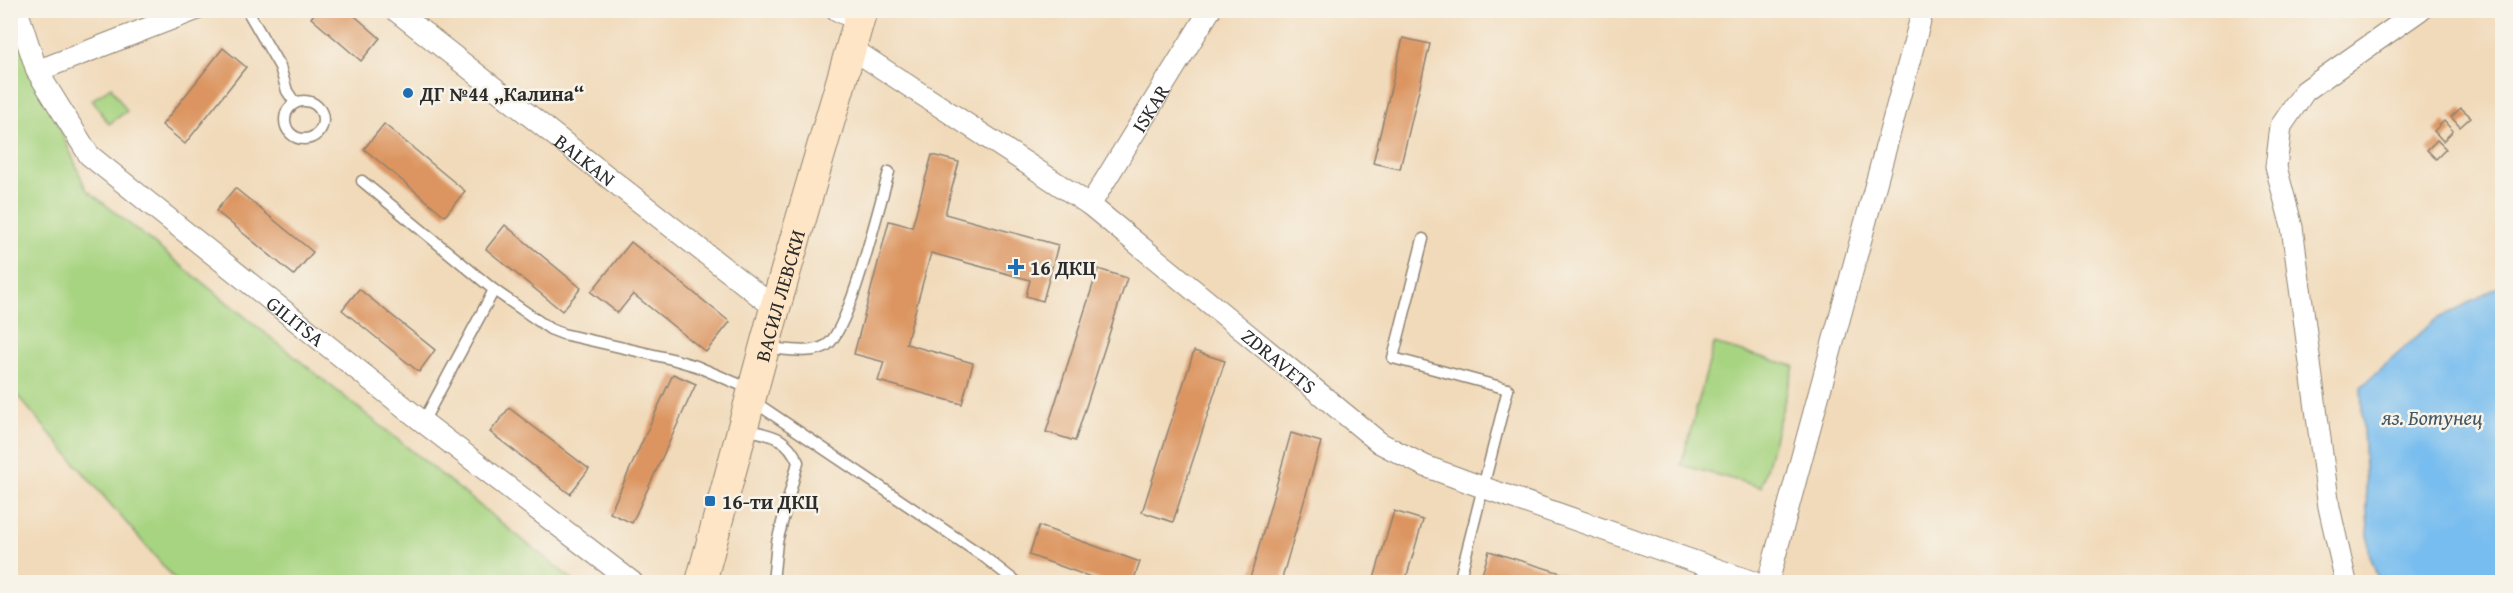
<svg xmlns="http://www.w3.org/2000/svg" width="2513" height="593" viewBox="0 0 2513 593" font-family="'Gentium Book Plus',serif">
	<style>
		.green { fill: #a7d481; stroke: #698056; stroke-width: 1.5 }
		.water { fill: #78bdef; stroke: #52748d; stroke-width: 1.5 }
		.building { fill: #dc9561 }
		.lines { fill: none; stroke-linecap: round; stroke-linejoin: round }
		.lane-casing { stroke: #8e8272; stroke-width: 13 }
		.street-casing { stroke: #8e8272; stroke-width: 23 }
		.secondary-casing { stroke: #8e8272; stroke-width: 32 }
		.lane { stroke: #fff; stroke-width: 10 }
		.street { stroke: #fff; stroke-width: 21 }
		.secondary { stroke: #fde5c5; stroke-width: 30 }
		.poi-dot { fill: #1f6fb2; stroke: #f7f3e8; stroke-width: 2 }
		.labels { text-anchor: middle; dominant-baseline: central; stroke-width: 5; stroke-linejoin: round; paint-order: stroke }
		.poi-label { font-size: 20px; font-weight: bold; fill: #2b2b2b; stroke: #f7f3e8; text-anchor: start }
		.street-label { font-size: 20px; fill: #2b2b2b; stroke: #f7f3e8 }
		.water-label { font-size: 21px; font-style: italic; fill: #425766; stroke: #f7f3e8 }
	</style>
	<rect width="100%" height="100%" fill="#f7f3e8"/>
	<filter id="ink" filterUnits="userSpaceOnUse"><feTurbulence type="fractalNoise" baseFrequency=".0167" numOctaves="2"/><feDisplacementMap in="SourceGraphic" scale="12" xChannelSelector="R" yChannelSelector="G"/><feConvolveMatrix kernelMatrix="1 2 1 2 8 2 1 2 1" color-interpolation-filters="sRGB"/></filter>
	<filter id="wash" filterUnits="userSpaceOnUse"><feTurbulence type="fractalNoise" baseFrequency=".008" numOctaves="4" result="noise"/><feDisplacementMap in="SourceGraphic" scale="24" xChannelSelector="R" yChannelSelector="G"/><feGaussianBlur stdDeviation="1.35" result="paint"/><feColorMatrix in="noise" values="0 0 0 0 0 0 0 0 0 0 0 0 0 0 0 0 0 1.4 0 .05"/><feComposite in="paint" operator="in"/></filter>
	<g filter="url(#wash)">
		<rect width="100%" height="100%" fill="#f1daba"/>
		<g class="green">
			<path d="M 10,11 L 86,189 L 575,582 L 177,582 L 11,388 Z"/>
			<path d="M 111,87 L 127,111 L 109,124 L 92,100 Z"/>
			<path d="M 1714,344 L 1794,366 L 1761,487 L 1681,465 Z"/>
		</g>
		<path class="water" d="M 2502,285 L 2502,582 L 2379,582 L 2369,552 L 2361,387 L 2434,321 Z"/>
		<g id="blocks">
			<g class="building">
				<path d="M 317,10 L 348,10 L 380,38 L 361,61 L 311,18 Z"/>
				<path d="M 1403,38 L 1430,44 L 1400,169 L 1373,163 Z"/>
				<path d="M 223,48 L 246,67 L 185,144 L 162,125 Z"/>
				<path d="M 2461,108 L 2471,117 L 2460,127 L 2451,117 Z"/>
				<path d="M 2444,121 L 2453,131 L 2443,141 L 2434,131 Z"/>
				<path d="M 384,124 L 465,191 L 445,216 L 364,149 Z"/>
				<path d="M 2437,140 L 2446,149 L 2436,159 L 2427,150 Z"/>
				<path d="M 932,155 L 959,162 L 945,214 L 1058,245 L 1043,301 L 1026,296 L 1030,280 L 931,253 L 906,344 L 973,363 L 962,404 L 878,381 L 884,362 L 854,354 L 889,221 L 912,227 Z"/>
				<path d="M 235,188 L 313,252 L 294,275 L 216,211 Z"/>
				<path d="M 505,225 L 581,288 L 562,311 L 486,249 Z"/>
				<path d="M 631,242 L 730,322 L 706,352 L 633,294 L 618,313 L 591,292 Z"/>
				<path d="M 1098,269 L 1127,278 L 1075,441 L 1046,432 Z"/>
				<path d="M 359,289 L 435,350 L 419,372 L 342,310 Z"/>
				<path d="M 1194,351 L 1225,361 L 1173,522 L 1142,512 Z"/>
				<path d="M 673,374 L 696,384 L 632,523 L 610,513 Z"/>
				<path d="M 509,408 L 589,469 L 570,494 L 490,432 Z"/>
				<path d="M 1291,433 L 1321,442 L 1281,582 L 1249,582 Z"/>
				<path d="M 1394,511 L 1423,520 L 1405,582 L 1373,582 Z"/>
				<path d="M 1039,526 L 1140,562 L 1133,582 L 1105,582 L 1029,555 Z"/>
				<path d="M 1489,551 L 1564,574 L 1561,582 L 1496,582 L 1481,578 Z"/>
			</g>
		</g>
	</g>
	<g filter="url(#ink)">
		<use href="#blocks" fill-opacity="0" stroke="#8e8272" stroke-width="1.5"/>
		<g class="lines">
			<g class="lane-casing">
				<g id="lane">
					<path d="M 247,10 L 280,67 L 287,91 L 295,103"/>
					<circle cx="304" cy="120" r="19"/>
					<path d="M 362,181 L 494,290 L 550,329 L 563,334 L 672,359 L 696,366 L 750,389"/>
					<path d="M 1423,239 L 1393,358 L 1508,389 L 1459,582"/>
					<path d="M 768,348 C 784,349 812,355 827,345 C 850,329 879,205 889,172"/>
					<path d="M 753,401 L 983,556 L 1016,582"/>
					<path d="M 423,422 L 494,290"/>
					<path d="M 743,429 C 770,435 786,435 798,462 L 777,542 L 773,582"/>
				</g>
			</g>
			<g class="street-casing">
				<g id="street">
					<path id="s1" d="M 17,10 L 37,71 L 89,155 L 423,422 L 632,582"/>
					<path id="s2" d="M 395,10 L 775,308"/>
					<path d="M 837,10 L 859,21"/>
					<path id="s3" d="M 851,48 L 1090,205 L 1380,443 L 1425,466 L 1482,487 L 1753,582"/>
					<path d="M 37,71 L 195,10"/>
					<path id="s4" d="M 1090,205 L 1210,10"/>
					<path d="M 1768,582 L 1923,10"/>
					<path d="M 2346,582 L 2329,507 L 2292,227 L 2276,167 L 2281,126 L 2305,91 L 2420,10"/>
				</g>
			</g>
			<g class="secondary-casing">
				<g id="secondary">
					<path id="s5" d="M 701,582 L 775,308 L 862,10"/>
				</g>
			</g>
			<use href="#lane" class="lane"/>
			<use href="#street" class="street"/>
			<use href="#secondary" class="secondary"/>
		</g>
	</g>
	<g class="poi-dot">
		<circle cx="408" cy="93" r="6"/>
		<path d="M1013 258h6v6h6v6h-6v6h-6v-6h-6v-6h6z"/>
		<rect x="704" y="495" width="12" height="12" rx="3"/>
	</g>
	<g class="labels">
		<g class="poi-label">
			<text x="420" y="93">ДГ №44 „Калина“</text>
			<text x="1030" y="267">16 ДКЦ</text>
			<text x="722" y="501">16-ти ДКЦ</text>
		</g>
		<g class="street-label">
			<text stroke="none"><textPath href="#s4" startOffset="114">ISKAR</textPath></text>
			<text stroke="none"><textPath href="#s2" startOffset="242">BALKAN</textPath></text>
			<text stroke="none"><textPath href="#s5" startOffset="297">ВАСИЛ ЛЕВСКИ</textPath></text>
			<text stroke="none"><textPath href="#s1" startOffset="428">GILITSA</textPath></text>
			<text stroke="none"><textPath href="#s3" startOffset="531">ZDRAVETS</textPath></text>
		</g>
		<g class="water-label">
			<text x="2432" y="417">яз. Ботунец</text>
		</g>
	</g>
	<rect width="2513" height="593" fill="none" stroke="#f7f3e8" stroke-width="36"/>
</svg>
